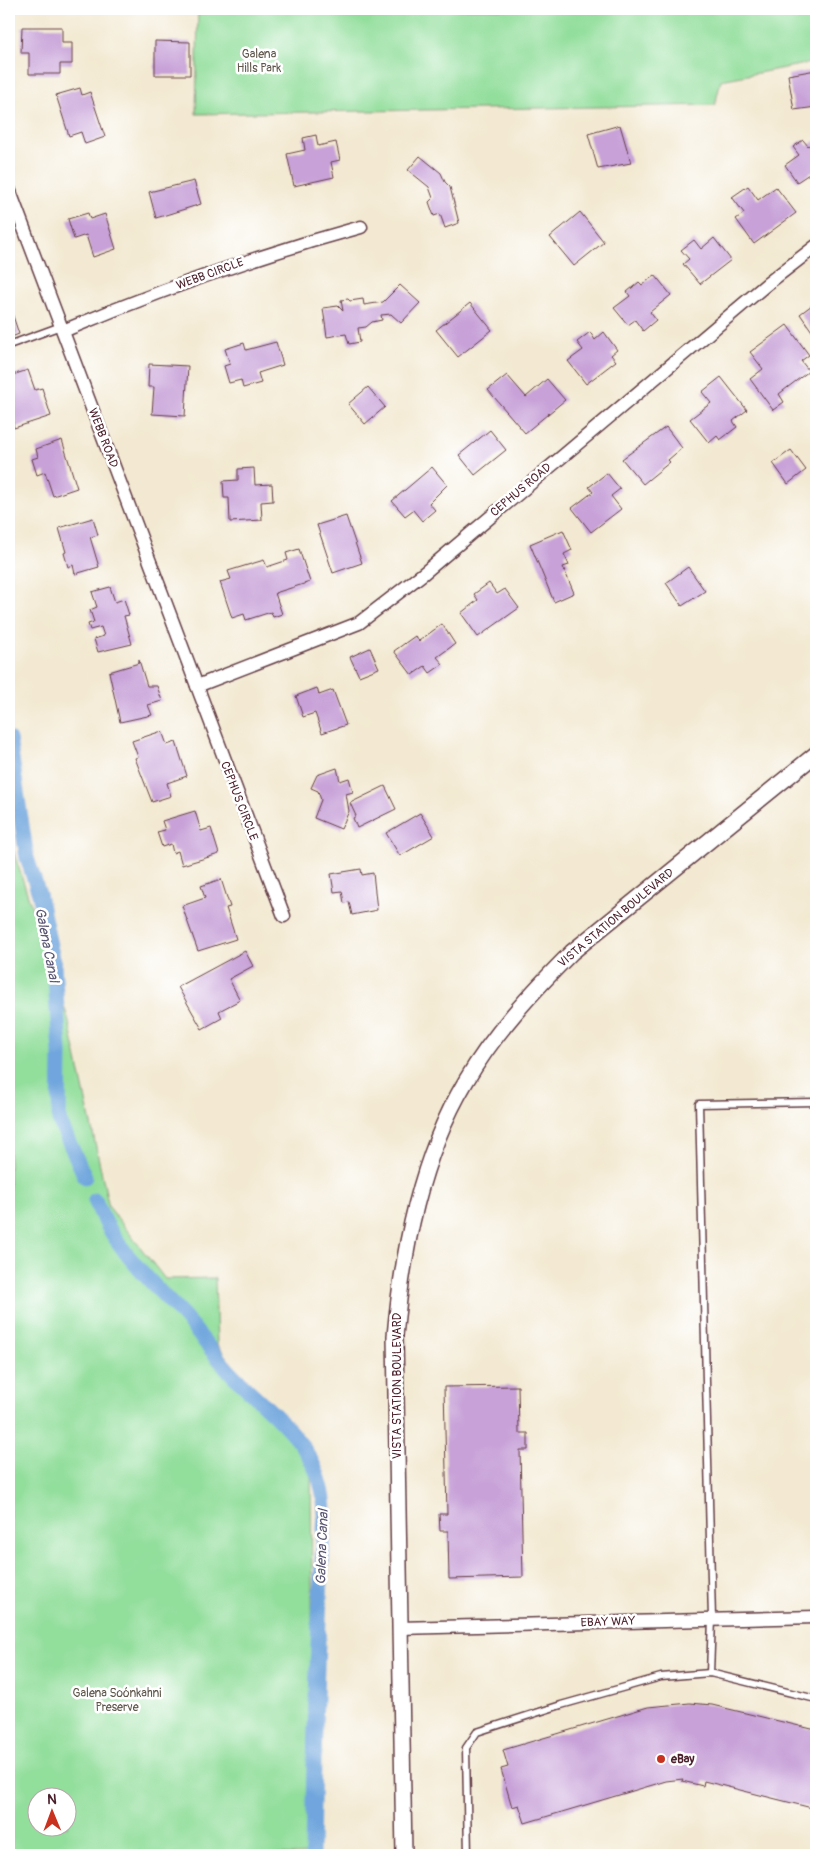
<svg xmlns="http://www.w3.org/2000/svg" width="825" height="1864" viewBox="0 0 825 1864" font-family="Pangolin,sans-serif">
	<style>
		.green { fill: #92de9b; stroke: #6e7e63; fill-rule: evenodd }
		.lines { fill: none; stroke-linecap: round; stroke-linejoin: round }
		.canal { stroke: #6fa6dd; stroke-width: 15 }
		.building { fill: #c7a1d8 }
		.service-casing { stroke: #633d44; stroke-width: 9 }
		.minor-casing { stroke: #633d44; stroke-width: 15 }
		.tertiary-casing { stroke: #633d44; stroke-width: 18 }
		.service { stroke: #fff; stroke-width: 6 }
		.minor { stroke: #fff; stroke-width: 12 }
		.tertiary { stroke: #fff; stroke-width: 15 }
		.poi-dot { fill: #c8321e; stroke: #fff; stroke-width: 2 }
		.labels { text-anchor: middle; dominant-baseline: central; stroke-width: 5; stroke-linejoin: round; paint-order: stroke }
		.park-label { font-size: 12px; fill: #60584d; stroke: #fff }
		.street-label { font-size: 12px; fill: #4a1f2b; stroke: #fff }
		.poi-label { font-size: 12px; font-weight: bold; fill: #4a1f2b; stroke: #fff; text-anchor: start }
		.water-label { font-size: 14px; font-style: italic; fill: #595572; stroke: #fff }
	</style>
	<rect width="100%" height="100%" fill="#fff"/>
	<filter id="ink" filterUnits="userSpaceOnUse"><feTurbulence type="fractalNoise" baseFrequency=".02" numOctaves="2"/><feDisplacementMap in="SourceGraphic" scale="10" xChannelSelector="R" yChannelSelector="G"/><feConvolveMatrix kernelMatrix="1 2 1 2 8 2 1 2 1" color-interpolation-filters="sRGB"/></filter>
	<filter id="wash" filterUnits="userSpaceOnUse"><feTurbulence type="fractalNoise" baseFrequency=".0096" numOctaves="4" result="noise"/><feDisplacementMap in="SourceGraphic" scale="20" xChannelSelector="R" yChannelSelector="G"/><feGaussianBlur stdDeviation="1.12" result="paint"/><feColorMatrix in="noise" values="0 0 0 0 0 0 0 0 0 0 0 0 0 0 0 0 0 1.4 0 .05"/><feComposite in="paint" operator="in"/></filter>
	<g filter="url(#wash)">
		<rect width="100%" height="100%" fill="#f3e9d2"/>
		<g class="green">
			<path d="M 198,9 L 816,9 L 816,62 L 721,80 L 715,105 L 196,114 Z"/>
			<path d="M 9,838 L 68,1018 L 109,1207 L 165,1279 L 215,1278 L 217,1345 L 311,1465 L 314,1855 L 9,1855 ZM 38,1796 L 68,1796 L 68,1826 L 38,1826 Z"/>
		</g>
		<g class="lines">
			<g class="canal">
				<path d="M 9,739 L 27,858 L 39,894 L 54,964 L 60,1052 L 59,1120 L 85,1177"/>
				<path d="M 95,1200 C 113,1247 151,1281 184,1317 C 201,1336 215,1356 233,1375 C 274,1417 325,1449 325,1515 C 317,1628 314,1742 312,1855"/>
			</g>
		</g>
		<g id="blocks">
			<g class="building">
				<path d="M 22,27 L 62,27 L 62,43 L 72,43 L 72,64 L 60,64 L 60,74 L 29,74 L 29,53 L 21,53 Z"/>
				<path d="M 155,41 L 190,42 L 190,75 L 155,75 Z"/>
				<path d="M 816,70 L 816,107 L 794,110 L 788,75 Z"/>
				<path d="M 80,88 L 82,95 L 90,92 L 105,137 L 85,144 L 81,132 L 69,136 L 56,95 Z"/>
				<path d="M 620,125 L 631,163 L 598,169 L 588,134 Z"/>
				<path d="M 316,135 L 318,146 L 336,142 L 340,160 L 331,162 L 334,177 L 294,186 L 287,154 L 305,150 L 303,138 Z"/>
				<path d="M 803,140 L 808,146 L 816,140 L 816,179 L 812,172 L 797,182 L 785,165 L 799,155 L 793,147 Z"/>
				<path d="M 420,156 L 441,173 L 445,182 L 450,187 L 459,223 L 445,228 L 440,214 L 434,216 L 429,202 L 433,198 L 429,187 L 408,170 Z"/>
				<path d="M 194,181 L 201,204 L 156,218 L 149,192 Z"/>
				<path d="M 748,186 L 758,200 L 776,187 L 796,213 L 754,244 L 736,219 L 744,213 L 732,197 Z"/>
				<path d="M 580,212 L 604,242 L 574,266 L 550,237 Z"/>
				<path d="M 88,213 L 90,219 L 105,214 L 116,249 L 93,257 L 86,235 L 74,239 L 68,219 Z"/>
				<path d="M 714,238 L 731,260 L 700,284 L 683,264 L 689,259 L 681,250 L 694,240 L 701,249 Z"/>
				<path d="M 655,275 L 671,295 L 650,312 L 656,320 L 643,331 L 635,320 L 628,325 L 614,308 L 630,296 L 627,292 L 639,282 L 642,285 Z"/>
				<path d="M 400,285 L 420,303 L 401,323 L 391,314 L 381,315 L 382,320 L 372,322 L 366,327 L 358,328 L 360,342 L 349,344 L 346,334 L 327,337 L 323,308 L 338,306 L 343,311 L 341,300 L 348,299 L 350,301 L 363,299 L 364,305 L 383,302 Z"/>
				<path d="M 816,302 L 816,337 L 800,314 Z"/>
				<path d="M 470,303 L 492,330 L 458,357 L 436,330 Z"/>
				<path d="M 9,304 L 19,334 L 9,338 Z"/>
				<path d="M 787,325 L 809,355 L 801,361 L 809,371 L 779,394 L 784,402 L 773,410 L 750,379 L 763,369 L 750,352 Z"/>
				<path d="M 590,332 L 595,340 L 604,332 L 617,350 L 611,355 L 616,361 L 586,384 L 568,361 L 583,350 L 577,342 Z"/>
				<path d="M 276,342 L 283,365 L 258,373 L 261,383 L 243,388 L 241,380 L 229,383 L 224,366 L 230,364 L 225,349 L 244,343 L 246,350 Z"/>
				<path d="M 149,364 L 188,366 L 185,416 L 152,414 L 154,387 L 148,387 Z"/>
				<path d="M 28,370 L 35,390 L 42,388 L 51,416 L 14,428 L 12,420 L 9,421 L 9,376 Z"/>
				<path d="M 507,375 L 526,397 L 547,379 L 565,400 L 525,433 L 488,390 Z"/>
				<path d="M 721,377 L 747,410 L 733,421 L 737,427 L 720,440 L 717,436 L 709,443 L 690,419 L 711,403 L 702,392 Z"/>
				<path d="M 368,387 L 385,407 L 365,424 L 348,404 Z"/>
				<path d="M 666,427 L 682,448 L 668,460 L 670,462 L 643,484 L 622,459 Z"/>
				<path d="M 490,430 L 506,450 L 475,475 L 459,455 Z"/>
				<path d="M 62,440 L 77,488 L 53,496 L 45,472 L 37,475 L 32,459 L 38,457 L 36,449 Z"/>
				<path d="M 791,450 L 806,470 L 788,484 L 773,463 Z"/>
				<path d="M 432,467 L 447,485 L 429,503 L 435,510 L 422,521 L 413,510 L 405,516 L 392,501 Z"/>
				<path d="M 254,468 L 255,485 L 272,484 L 273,501 L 261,502 L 262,520 L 230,522 L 229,498 L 224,498 L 223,481 L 238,480 L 238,469 Z"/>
				<path d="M 607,473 L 620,489 L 611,496 L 621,509 L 591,532 L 572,508 L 593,492 L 589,487 Z"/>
				<path d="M 346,516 L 362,563 L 333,573 L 317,525 Z"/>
				<path d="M 93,518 L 98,535 L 90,537 L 99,567 L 75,574 L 73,565 L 68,567 L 64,553 L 66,552 L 59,528 Z"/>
				<path d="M 563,530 L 572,550 L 564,554 L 569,565 L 563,567 L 574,593 L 554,602 L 530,544 Z"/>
				<path d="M 299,549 L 310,582 L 275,593 L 282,614 L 273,617 L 271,612 L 246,620 L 244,614 L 232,618 L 220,582 L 231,579 L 228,571 L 264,560 L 267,567 L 288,560 L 286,553 Z"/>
				<path d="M 688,567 L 705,591 L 682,606 L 666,583 Z"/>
				<path d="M 489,583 L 497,594 L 505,589 L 519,608 L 478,637 L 461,613 L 478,600 L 474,594 Z"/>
				<path d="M 110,587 L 115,602 L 124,599 L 129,615 L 124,616 L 132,644 L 98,652 L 94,639 L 104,636 L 101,627 L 90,630 L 88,624 L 94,622 L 90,610 L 97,607 L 92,592 Z"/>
				<path d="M 442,624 L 455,644 L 437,657 L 443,664 L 430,673 L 425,666 L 412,675 L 394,651 L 415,636 L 419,641 Z"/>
				<path d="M 370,648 L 379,668 L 359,676 L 350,657 Z"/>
				<path d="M 139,660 L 147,686 L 157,686 L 162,701 L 148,705 L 152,715 L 120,722 L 109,672 L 139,663 Z"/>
				<path d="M 317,688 L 319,695 L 333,690 L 346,725 L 322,733 L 315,713 L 303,717 L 296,696 Z"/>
				<path d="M 162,731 L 167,745 L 176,742 L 187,776 L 167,783 L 171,796 L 152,802 L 135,758 L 138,757 L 132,741 Z"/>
				<path d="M 337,768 L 340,781 L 349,778 L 353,792 L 346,794 L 349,811 L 341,829 L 314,818 L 321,800 L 318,791 L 311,788 L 317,775 Z"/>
				<path d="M 385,786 L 396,809 L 357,828 L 353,818 L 356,816 L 350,803 Z"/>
				<path d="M 195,811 L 201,831 L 211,828 L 219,854 L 182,865 L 178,851 L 173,853 L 171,844 L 162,847 L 157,832 L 165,830 L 162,821 Z"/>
				<path d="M 420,813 L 434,836 L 400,856 L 386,833 Z"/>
				<path d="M 361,869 L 362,875 L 373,873 L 377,910 L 352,915 L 349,902 L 344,903 L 342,891 L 334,892 L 331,874 Z"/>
				<path d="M 221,879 L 230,907 L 226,908 L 236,939 L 198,951 L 182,906 L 205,898 L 201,886 Z"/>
				<path d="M 245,951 L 253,966 L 229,979 L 240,1000 L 219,1011 L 222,1018 L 202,1029 L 178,987 Z"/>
				<path d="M 518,1386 L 519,1433 L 528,1433 L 528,1450 L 520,1450 L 523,1577 L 449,1579 L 448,1531 L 440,1531 L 439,1514 L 447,1514 L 444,1387 Z"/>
				<path d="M 690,1703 L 712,1705 L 816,1730 L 816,1809 L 704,1781 L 703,1786 L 682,1781 L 683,1779 L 666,1781 L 525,1823 L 519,1805 L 512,1807 L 501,1769 L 508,1767 L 503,1750 L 648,1707 Z"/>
			</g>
		</g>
	</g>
	<g filter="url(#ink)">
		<use href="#blocks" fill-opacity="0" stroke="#633d44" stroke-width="1"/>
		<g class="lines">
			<g class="service-casing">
				<g id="service">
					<path d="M 9,345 L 61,326"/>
					<path d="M 710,1673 L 712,1619 L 699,1104 L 816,1102"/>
					<path d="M 468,1855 L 466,1748 L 477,1732 L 561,1705 L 661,1677 L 710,1673 L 816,1699"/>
				</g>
			</g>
			<g class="minor-casing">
				<g id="minor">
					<path d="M 9,189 L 284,916"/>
					<path d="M 63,331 C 160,290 259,255 361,227"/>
					<path d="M 197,686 L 359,623 L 424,573 L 767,284 L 816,246"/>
					<path d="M 399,1628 L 816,1617"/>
				</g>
			</g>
			<g class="tertiary-casing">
				<path id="tertiary" d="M 404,1855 L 395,1336 C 403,1249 420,1158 466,1081 C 494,1033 533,991 572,952 L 816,754"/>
			</g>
			<use href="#service" class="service"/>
			<use href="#minor" class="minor"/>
			<use href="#tertiary" class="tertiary"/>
		</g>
	</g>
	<circle class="poi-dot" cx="661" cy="1759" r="5"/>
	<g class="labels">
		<g class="park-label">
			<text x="259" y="54">Galena<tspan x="259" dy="14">Hills Park</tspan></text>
			<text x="117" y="1693">Galena Soónkahni<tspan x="117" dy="14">Preserve</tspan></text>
		</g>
		<g class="street-label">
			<text transform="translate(210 274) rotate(-20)">WEBB CIRCLE</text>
			<text transform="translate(103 438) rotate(69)">WEBB ROAD</text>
			<text transform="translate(521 490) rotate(-40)">CEPHUS ROAD</text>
			<text transform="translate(239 801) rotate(69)">CEPHUS CIRCLE</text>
			<text transform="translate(616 918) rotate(-40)">VISTA STATION BOULEVARD</text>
			<text transform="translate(397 1386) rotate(-90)">VISTA STATION BOULEVARD</text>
			<text transform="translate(608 1622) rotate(-2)">EBAY WAY</text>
		</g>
		<g class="poi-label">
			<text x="671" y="1759">eBay</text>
		</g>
		<g class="water-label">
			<text transform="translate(47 945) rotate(79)">Galena Canal</text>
			<text transform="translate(322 1547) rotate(-88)">Galena Canal</text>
		</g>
	</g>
	<rect width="825" height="1864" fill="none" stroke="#fff" stroke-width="30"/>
	<g transform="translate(52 1812) rotate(359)"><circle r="24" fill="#ffffff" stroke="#b7a5aa"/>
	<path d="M0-4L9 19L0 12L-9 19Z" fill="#c8321e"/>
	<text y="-8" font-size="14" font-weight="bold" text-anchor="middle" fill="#4a1f2b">N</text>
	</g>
</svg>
